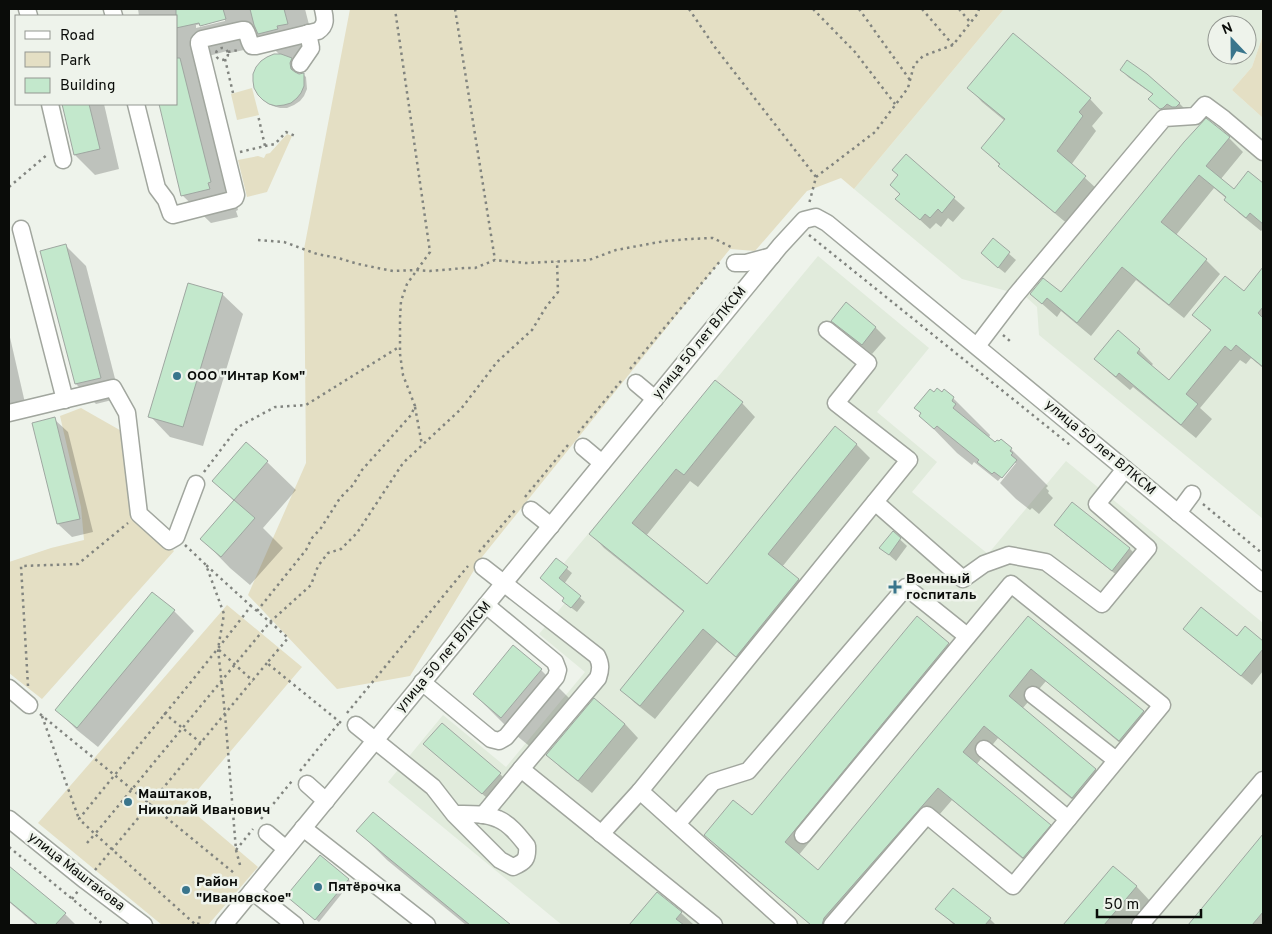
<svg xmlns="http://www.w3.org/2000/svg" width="1272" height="934" viewBox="0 0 1272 934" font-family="Overpass,sans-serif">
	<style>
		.built { fill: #e1ebdc; fill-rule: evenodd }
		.green { fill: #e4dfc4 }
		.shadow { fill: #0003; fill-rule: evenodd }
		.building { fill: #c3e8cc; stroke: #9fa7a1 }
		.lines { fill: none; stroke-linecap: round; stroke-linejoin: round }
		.minor-casing { stroke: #a1a69e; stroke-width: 19 }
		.path { stroke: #81847f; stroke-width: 2.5; stroke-dasharray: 2.5 4; stroke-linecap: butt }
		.minor { stroke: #fff; stroke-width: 16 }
		.poi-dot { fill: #39758c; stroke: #eef3eb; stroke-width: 2 }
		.labels { text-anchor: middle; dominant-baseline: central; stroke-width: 5; stroke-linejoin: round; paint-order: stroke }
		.street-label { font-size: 14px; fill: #0a0c09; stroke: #eef3eb }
		.poi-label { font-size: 14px; font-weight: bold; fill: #0a0c09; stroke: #eef3eb; text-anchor: start }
	</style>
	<rect width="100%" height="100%" fill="#eef3eb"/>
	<g class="built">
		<path d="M 1004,9 L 1263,9 L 1263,35 L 1252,67 L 1232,90 L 1263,118 L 1263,519 L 1039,335 L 1037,307 L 1025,296 L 962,279 L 854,189 ZM 1217,25 L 1247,25 L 1247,55 L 1217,55 Z"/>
		<path d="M 818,256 L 929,348 L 877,412 L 937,462 L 912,492 L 988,554 L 1066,461 L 1263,623 L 1263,925 L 562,925 L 388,782 L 443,715 L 506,767 L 585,672 L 539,634 L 565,603 L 571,608 L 581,596 L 560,578 L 568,567 L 564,563 Z"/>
	</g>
	<g class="green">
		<path d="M 350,9 L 1004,9 L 854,189 L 841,178 L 807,191 L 755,251 L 730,249 L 482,557 L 410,676 L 337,689 L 248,595 L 306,463 L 304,249 Z"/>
		<path d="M 1263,35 L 1263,118 L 1232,90 L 1252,67 Z"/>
		<path d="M 252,88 L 259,115 L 237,120 L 231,94 Z"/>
		<path d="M 287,134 L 292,136 L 267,192 L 247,197 L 238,160 L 258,156 L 264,158 L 266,154 L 270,153 Z"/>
		<path d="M 81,408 L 125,433 L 132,514 L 174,551 L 42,699 L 9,673 L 9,562 L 51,548 L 84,540 L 81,507 L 60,416 Z"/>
		<path d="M 227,605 L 302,667 L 185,805 L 258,867 L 208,925 L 162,925 L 38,823 Z"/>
	</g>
	<g class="shadow">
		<path d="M 138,9 L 305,9 L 316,52 L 293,66 L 294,74 L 303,74 L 306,77 L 307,89 L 304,96 L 300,101 L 294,105 L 287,108 L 280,108 L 273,106 L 267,103 L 259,94 L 280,55 L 267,42 L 253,48 L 230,53 L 227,51 L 201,58 L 238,210 L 236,211 L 238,217 L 211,223 L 182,195 L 160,104 L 176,104 L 176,16 L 139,16 ZM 225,19 L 225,21 L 196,28 L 196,25 Z"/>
		<path d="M 1122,70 L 1179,103 L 1186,110 L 1167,115 L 1156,106 L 1154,95 L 1128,77 Z"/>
		<path d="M 969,88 L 1090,99 L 1103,113 L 1092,126 L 1096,131 L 1071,165 L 1098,190 L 1069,225 L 1013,179 L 983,148 L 1005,121 L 982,102 Z"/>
		<path d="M 63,104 L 104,104 L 119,169 L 95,175 L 75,155 Z"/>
		<path d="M 1206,120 L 1229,138 L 1243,152 L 1220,180 L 1234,191 L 1249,172 L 1263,184 L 1263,229 L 1261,231 L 1240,214 L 1226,200 L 1227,199 L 1214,188 L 1176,235 L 1206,260 L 1220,274 L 1184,318 L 1136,280 L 1091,336 L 1061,311 L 1057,317 L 1031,294 L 1061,294 Z"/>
		<path d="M 906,156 L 965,208 L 953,222 L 948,218 L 941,227 L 936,223 L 930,229 L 897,199 L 901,194 Z"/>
		<path d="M 993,240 L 1016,260 L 1005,273 L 989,260 Z"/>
		<path d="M 66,246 L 86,266 L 120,398 L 96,404 L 76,384 L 42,252 Z"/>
		<path d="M 1263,269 L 1263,368 L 1251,358 L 1246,364 L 1240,360 L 1200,408 L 1212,419 L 1196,438 L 1133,387 L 1130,390 L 1110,373 L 1096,359 L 1139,350 L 1153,364 L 1151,366 L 1169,381 L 1211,331 L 1194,315 L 1244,293 Z"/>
		<path d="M 222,294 L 243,314 L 203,446 L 170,437 L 150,416 Z"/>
		<path d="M 846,304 L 876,328 L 886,338 L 872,354 L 843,331 L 833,321 Z"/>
		<path d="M 9,333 L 28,416 L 9,421 Z"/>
		<path d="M 934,394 L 953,398 L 990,435 L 989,438 L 996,444 L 1001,441 L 1011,449 L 1048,486 L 1046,488 L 1049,491 L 1048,493 L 1053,498 L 1039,514 L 1032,508 L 1030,510 L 1016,499 L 1000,483 L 1016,463 L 1013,463 L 998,481 L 974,462 L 972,465 L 957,453 L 921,416 Z"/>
		<path d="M 742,403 L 755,417 L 698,487 L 690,481 L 646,536 L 707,586 L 836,428 L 857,445 L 870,458 L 782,567 L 799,580 L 812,593 L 750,669 L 717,642 L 655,719 L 635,703 L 622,690 L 685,613 L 604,548 L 591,534 Z"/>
		<path d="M 54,419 L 68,432 L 93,532 L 72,537 L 58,524 Z"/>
		<path d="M 247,444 L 267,462 L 296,490 L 263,528 L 283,548 L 250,585 L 230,568 L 202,539 L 235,502 L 214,481 Z"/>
		<path d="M 1073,504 L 1130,549 L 1140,559 L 1123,580 L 1066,535 L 1056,525 Z"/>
		<path d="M 893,533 L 907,546 L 896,561 L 881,548 Z"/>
		<path d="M 556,560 L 572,573 L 564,584 L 585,602 L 577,612 L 569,606 L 566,599 L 547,583 Z"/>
		<path d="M 174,611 L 194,631 L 98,747 L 77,730 L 57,710 Z"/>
		<path d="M 917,618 L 948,644 L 962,657 L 798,856 L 818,872 L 1028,618 L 1143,712 L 1156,726 L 1133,754 L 1046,681 L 1022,709 L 1096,770 L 1109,783 L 1086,811 L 998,738 L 976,765 L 1050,825 L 1063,839 L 1037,871 L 952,800 L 844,925 L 811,925 L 719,849 L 706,835 L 752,817 Z"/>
		<path d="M 1245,628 L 1263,643 L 1263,671 L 1252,685 L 1195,639 L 1185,629 L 1238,638 Z"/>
		<path d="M 541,670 L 578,707 L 539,754 L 511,731 L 474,694 Z"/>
		<path d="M 625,724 L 638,738 L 592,793 L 561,768 L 548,755 Z"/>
		<path d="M 425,744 L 500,774 L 510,784 L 493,803 L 435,754 Z"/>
		<path d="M 373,814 L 509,925 L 466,925 L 387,860 L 358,831 Z"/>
		<path d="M 1263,836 L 1263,925 L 1189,925 Z"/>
		<path d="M 9,867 L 65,914 L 76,925 L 36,925 L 9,902 Z"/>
		<path d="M 1113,868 L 1137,887 L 1150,901 L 1129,925 L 1065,925 Z"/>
		<path d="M 348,879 L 351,882 L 319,922 L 291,899 Z"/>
		<path d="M 953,889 L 990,919 L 996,925 L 954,925 L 951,922 L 937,909 Z"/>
		<path d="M 657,893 L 681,913 L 694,925 L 630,925 Z"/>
	</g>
	<g class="building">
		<path d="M 176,9 L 223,9 L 226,19 L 200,26 L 199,23 L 176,28 Z"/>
		<path d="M 250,9 L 284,9 L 288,24 L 277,26 L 278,29 L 258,34 L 254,25 Z"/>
		<path d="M 1013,33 L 1091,98 L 1079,112 L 1083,116 L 1057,151 L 1086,176 L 1055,213 L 998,166 L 1000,164 L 981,148 L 1005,119 L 967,88 Z"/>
		<path d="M 274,54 L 281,54 L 292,58 L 290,63 L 291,69 L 295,72 L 299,74 L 304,73 L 304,86 L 301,93 L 297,98 L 291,103 L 284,105 L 276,106 L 269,104 L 263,100 L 258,95 L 254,88 L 253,81 L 253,74 L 256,67 L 261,61 L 267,57 Z"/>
		<path d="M 176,58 L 180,58 L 211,182 L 208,183 L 210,189 L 181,196 L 159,104 L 176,104 Z"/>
		<path d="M 1127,60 L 1147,74 L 1180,103 L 1176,107 L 1172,107 L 1167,104 L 1163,108 L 1160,109 L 1148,99 L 1153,94 L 1120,70 Z"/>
		<path d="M 62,104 L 89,104 L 100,149 L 74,155 Z"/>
		<path d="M 1206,118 L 1230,137 L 1206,166 L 1234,189 L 1248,171 L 1263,183 L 1263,224 L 1250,213 L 1246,218 L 1224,200 L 1226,197 L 1199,175 L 1161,222 L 1207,259 L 1169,305 L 1122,267 L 1077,323 L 1047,298 L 1042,304 L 1030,294 L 1043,278 L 1061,292 L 1184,142 Z"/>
		<path d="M 906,154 L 955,197 L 942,213 L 938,209 L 930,218 L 925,214 L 920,220 L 895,199 L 900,194 L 890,185 L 898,175 L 892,170 Z"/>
		<path d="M 993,238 L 1010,252 L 998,268 L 981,253 Z"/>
		<path d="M 66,244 L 101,378 L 75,384 L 40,251 Z"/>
		<path d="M 1263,267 L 1263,307 L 1258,313 L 1263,318 L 1263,367 L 1236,345 L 1231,351 L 1225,346 L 1186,394 L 1198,404 L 1181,425 L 1119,373 L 1116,377 L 1094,359 L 1118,330 L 1140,349 L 1137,353 L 1169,380 L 1211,330 L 1192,315 L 1225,276 L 1244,291 Z"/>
		<path d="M 188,283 L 223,293 L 183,427 L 148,417 Z"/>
		<path d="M 846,302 L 876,327 L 862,345 L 831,321 Z"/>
		<path d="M 715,380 L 743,402 L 684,475 L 676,469 L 632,523 L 707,584 L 835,426 L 857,444 L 768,554 L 799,579 L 736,657 L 703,629 L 640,706 L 620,690 L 684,611 L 589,534 Z"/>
		<path d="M 937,388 L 942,392 L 944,389 L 954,397 L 952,401 L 956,404 L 953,408 L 995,442 L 997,440 L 999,441 L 1001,439 L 1012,448 L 1010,451 L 1013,453 L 1011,455 L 1017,460 L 1002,478 L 994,472 L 992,474 L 977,462 L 979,460 L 937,426 L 934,429 L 919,416 L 921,413 L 914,408 L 930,389 L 934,392 Z"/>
		<path d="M 55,417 L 80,519 L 57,524 L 32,423 Z"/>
		<path d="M 246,442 L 268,461 L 234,500 L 212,481 Z"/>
		<path d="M 234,500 L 255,518 L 221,557 L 200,539 Z"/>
		<path d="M 1072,502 L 1130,548 L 1112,571 L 1054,525 Z"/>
		<path d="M 893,531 L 901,538 L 889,555 L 879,548 Z"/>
		<path d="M 556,558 L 568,567 L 559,578 L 581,596 L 571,608 L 562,601 L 564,598 L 540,578 Z"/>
		<path d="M 152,592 L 175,610 L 77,728 L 55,710 Z"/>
		<path d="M 1201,607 L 1237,636 L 1245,626 L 1263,641 L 1263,649 L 1241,676 L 1183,629 Z"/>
		<path d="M 917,616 L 949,643 L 785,842 L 818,870 L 1028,616 L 1144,711 L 1119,741 L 1031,669 L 1009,696 L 1096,769 L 1072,798 L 984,726 L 963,752 L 1051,825 L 1023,858 L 938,788 L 824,918 L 822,925 L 811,925 L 704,835 L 733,800 L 752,815 Z"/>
		<path d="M 513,645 L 542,669 L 501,718 L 473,694 Z"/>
		<path d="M 594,698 L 625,724 L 578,781 L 546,755 Z"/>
		<path d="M 442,723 L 501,773 L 482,794 L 423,744 Z"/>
		<path d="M 373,812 L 511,925 L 470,925 L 386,856 L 356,831 Z"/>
		<path d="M 1263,834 L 1263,912 L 1252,925 L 1188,925 Z"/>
		<path d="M 320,855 L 349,879 L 315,920 L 286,896 Z"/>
		<path d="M 9,866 L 66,913 L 55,925 L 38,925 L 9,901 Z"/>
		<path d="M 1113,866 L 1137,886 L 1104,925 L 1063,925 Z"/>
		<path d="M 953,888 L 991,918 L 985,925 L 956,925 L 935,909 Z"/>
		<path d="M 657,892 L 682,912 L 676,919 L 684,925 L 629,925 Z"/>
	</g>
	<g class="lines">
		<g class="minor-casing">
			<g id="minor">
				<path d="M 27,9 L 29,16"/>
				<path d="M 112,9 L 114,16"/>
				<path d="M 300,64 L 311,48 L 308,33"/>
				<path d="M 50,104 L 63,160"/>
				<path d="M 136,104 L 157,188 L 166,200 L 171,214 L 173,215 L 232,200 L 235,198 L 236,195 L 199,44 L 199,42 L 202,39 L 242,30 L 245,30 C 249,35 248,41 252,46 L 256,46 L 318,31 C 327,25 325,18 323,9"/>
				<path d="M 21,229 L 65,400"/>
				<path d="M 735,263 L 746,263 L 772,256"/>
				<path d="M 977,346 L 1015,296 L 1164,118 L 1195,116 L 1205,105 L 1224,119 L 1263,152"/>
				<path d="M 636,383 L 655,399"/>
				<path d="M 9,413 L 113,388 L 127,413 L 139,514 L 169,541 L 176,537 L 196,484"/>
				<path d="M 583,447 L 602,463"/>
				<path d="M 875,502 L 963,579 L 984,564 L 1009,555 L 1046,562 L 1102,604 L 1148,548 L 1097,504 L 1125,469"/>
				<path d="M 531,510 L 551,526"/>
				<path d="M 1178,513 L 1192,494"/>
				<path d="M 483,567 L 597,656 C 601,664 601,669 598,678 L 521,769 L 714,925"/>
				<path d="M 422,682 L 491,739 L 499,741 L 506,737 L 556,677 L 558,670 L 555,662 L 486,605"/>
				<path d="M 9,688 L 29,705"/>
				<path d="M 1033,695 L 1116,760"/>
				<path d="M 356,725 L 433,787 L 454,814 L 500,860 L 513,867 C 525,862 528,859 527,846 C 519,836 510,824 498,819 C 485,813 468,814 454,814"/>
				<path d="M 984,749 L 1068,819"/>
				<path d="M 307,784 L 326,801"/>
				<path d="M 640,791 L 909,460 L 836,403 L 868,363 L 827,330"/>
				<path d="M 483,815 L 521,769"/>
				<path d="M 9,819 L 86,881 L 144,925"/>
				<path d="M 677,824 L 713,782 L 748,771 L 906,587 L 967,636"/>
				<path d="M 303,828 L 427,925"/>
				<path d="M 267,833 L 286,849"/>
				<path d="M 601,834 L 640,791 L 789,925"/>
				<path d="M 803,835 L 1011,584 L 1162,705 L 1013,886 L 927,815 L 832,925"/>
				<path d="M 252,891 L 295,925"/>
				<path d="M 224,925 L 780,246 L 804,220 L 816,217 L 827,223 L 1263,583"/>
				<path d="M 1140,925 L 1263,780"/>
			</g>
		</g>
		<g class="path">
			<path d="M 455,9 L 495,260"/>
			<path d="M 689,9 L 714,46 L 816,177 L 809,204"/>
			<path d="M 813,9 L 855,52 L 895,104"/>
			<path d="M 859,9 L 910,80"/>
			<path d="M 922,9 L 953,45"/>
			<path d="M 959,9 L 970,22"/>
			<circle cx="222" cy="54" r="6"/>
			<path d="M 228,52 L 239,50"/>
			<path d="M 225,59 L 233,93"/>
			<path d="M 265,146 L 275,144 L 286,132 L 295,136"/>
			<path d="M 240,152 L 265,146 L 258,115"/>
			<path d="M 816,177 L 875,132 L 908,88 L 914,65 L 923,56 L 953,45 L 978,13 L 979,9"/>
			<path d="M 9,187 L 48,154"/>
			<path d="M 809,235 L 1070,445"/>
			<path d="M 258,240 L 284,242 L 317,254 L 338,258 L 358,264 L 393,271 L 417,270 L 430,271 L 465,268 L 475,268 L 495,260 L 526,263 L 589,260 L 616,250 L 665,241 L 689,239 L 713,238 L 733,248"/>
			<path d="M 1003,335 L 1011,342"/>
			<path d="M 630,369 L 721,260"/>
			<path d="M 415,407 L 422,445"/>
			<path d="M 578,433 L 621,381"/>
			<path d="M 204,472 L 238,427 L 275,407 L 306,405 L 399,347"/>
			<path d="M 525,497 L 568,445"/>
			<path d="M 1203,504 L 1263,554"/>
			<path d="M 185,545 L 206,565"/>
			<path d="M 479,552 L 516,509"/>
			<path d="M 257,611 L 306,550 L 312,538 L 321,528 L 340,498 L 353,485 L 362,470 L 411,415 L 415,406 L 403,375 L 400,354 L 400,318 L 401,301 L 407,284 L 430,252 L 395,9"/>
			<path d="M 219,650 L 253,681"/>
			<path d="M 28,686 L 21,566 L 78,564 L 128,523"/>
			<path d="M 164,713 L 201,743"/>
			<path d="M 347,713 L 468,566"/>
			<path d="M 40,714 L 234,873"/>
			<path d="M 42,716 L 79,819"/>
			<path d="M 341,723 L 267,663 L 288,638 C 276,627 264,617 251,606 C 196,678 136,748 79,819 L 95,834 L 270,622 L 311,585 L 318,566 L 328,553 L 341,549 L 357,533 L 403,463 L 461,409 L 497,362 L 532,330 L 546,307 L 558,292 L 557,261"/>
			<path d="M 300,771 L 339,723"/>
			<path d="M 261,819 L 292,781"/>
			<path d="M 87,843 L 95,834 L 196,925"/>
			<path d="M 9,847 L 104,925"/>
			<path d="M 236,850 L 253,829"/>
			<path d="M 240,865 L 236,850 L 225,714 L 218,649 L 224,614 L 206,565 L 251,606"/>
			<path d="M 95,870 L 267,663"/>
			<path d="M 72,899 L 78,891"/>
			<path d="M 198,925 L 200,915"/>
		</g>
		<use href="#minor" class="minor"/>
	</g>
	<g class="poi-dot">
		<circle cx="177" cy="376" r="5"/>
		<path d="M892.5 579.5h5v5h5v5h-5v5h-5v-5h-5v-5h5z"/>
		<circle cx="128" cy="802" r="5"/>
		<circle cx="318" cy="887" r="5"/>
		<circle cx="186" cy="890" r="5"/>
	</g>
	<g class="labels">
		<g class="street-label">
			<text transform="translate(700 343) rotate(-51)">улица 50 лет ВЛКСМ</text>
			<text transform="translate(1100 448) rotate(40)">улица 50 лет ВЛКСМ</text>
			<text transform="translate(444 657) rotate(-50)">улица 50 лет ВЛКСМ</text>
			<text transform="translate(76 872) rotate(38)">улица Маштакова</text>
		</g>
		<g class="poi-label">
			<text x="187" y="376">ООО "Интар Ком"</text>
			<text x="906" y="579">Военный<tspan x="906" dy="16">госпиталь</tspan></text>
			<text x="138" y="794">Маштаков,<tspan x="138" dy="16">Николай Иванович</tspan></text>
			<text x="196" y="882">Район<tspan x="196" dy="16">"Ивановское"</tspan></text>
			<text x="328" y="887">Пятёрочка</text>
		</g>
	</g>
	<rect width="1272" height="934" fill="none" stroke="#0a0c09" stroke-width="20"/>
	<rect x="15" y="15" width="162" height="90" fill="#eef3eb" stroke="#939791"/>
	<rect x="25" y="31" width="25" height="8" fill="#ffffff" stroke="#939791"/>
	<text x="60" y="40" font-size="15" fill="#0a0c09">Road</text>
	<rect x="25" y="52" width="25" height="15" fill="#e4dfc4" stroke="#939791"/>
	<text x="60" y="65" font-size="15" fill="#0a0c09">Park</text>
	<rect x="25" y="78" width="25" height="15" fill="#c3e8cc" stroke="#939791"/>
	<text x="60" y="90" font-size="15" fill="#0a0c09">Building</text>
	<g transform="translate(1232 40) rotate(338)"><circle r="24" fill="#eef3eb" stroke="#939791"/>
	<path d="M0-4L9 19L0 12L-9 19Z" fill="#39758c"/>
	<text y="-8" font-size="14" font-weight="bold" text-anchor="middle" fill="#0a0c09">N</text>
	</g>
	<path d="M1097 909v8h104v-8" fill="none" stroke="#0a0c09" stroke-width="2.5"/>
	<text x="1104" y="909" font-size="15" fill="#0a0c09" stroke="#eef3eb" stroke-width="4" paint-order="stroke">50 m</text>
</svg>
